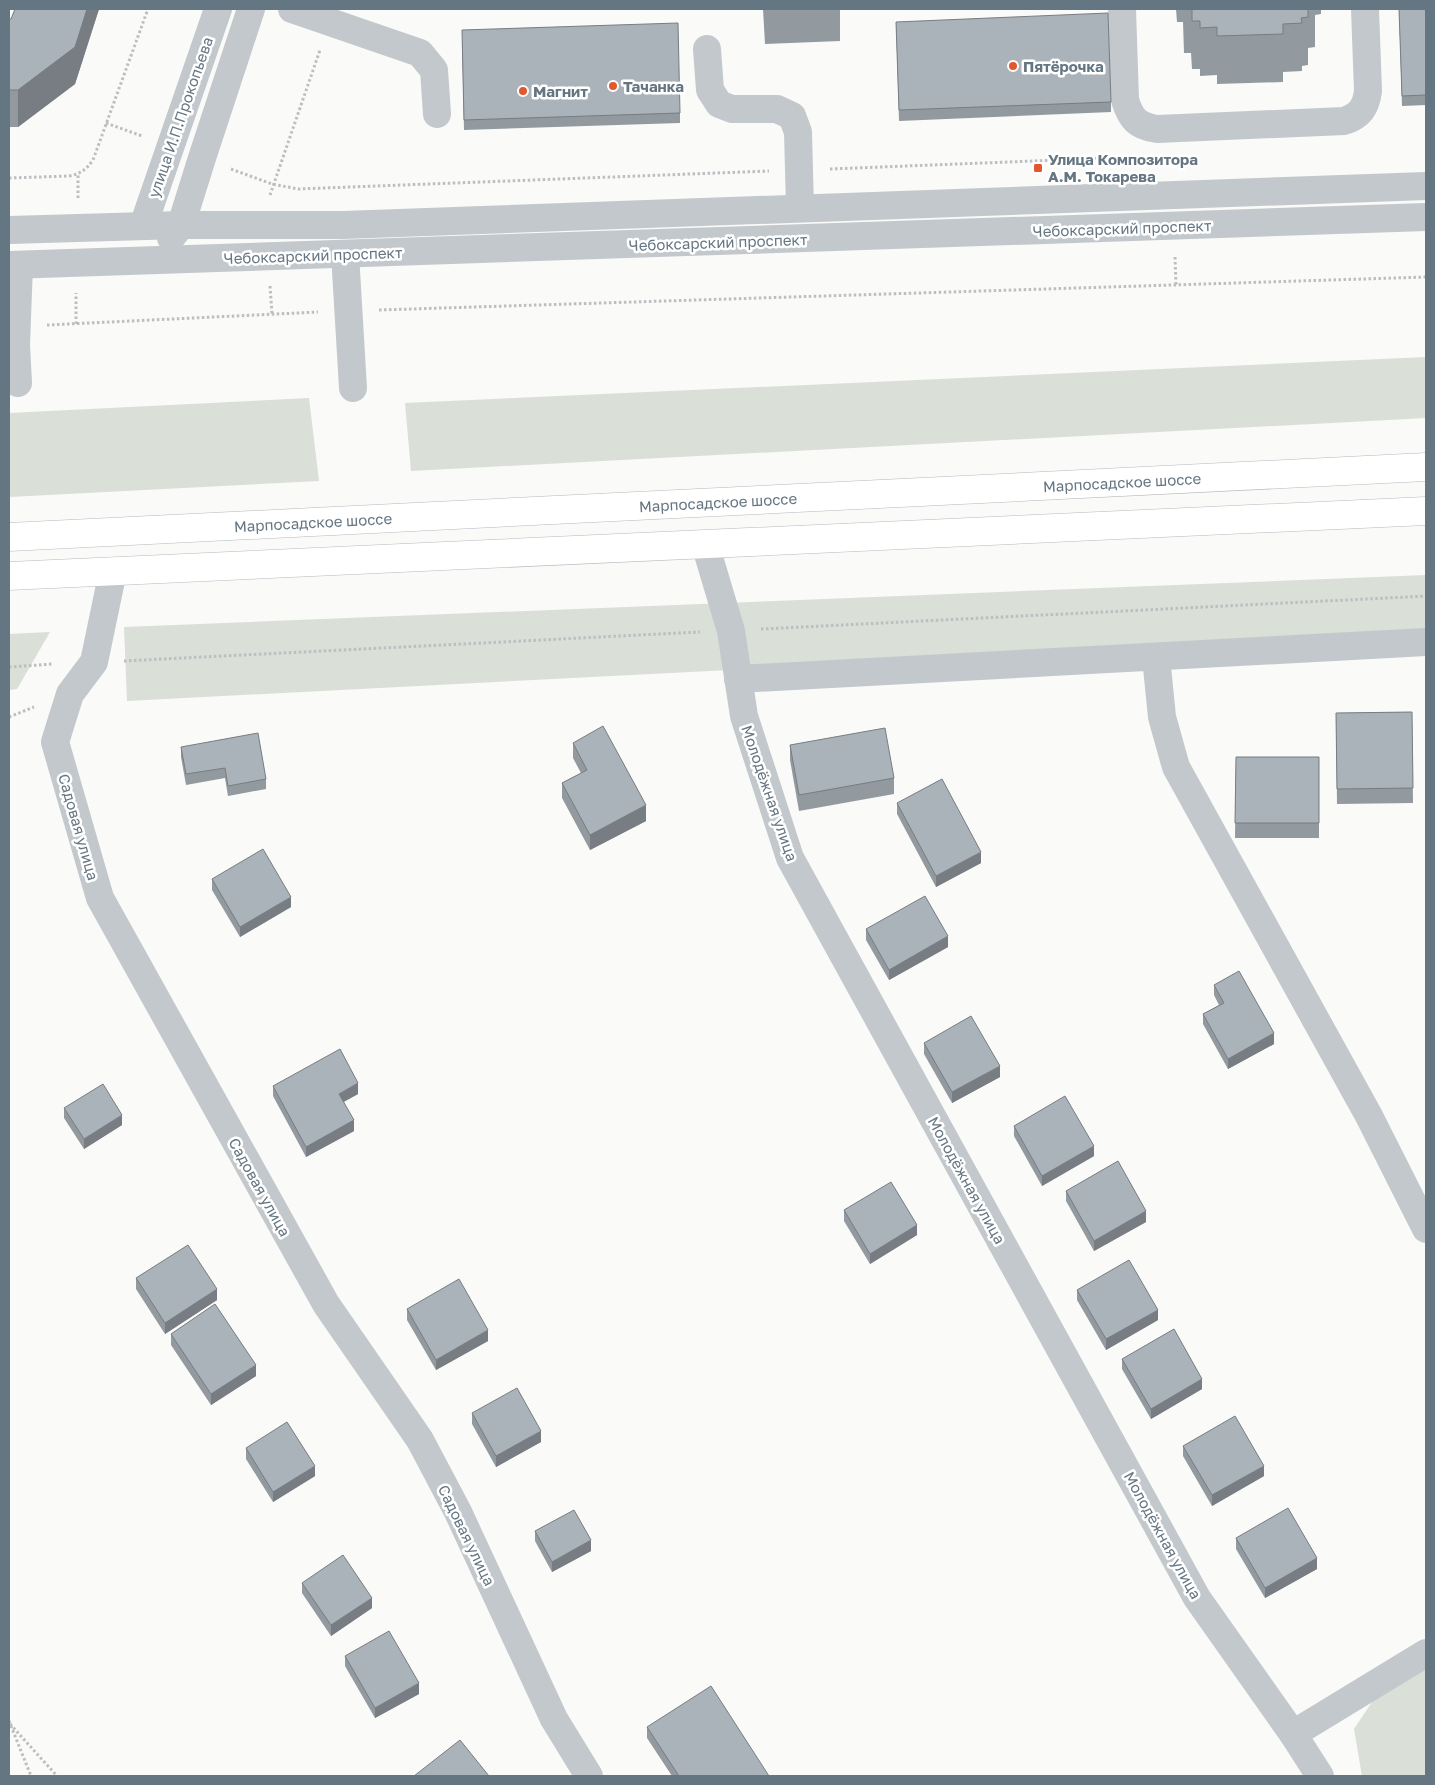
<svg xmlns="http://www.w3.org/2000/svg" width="1435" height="1785" viewBox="0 0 1435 1785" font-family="'Golos Text',sans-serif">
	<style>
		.green { fill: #dadfd7 }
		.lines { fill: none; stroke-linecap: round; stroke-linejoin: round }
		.major-casing { stroke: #b5babe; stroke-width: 29 }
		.path { stroke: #bbbfc2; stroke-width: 3; stroke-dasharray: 2.5 2.5; stroke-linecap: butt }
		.minor { stroke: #c3c8cc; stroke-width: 28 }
		.major { stroke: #fff; stroke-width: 28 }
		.wall { fill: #929a9f }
		.shaded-wall { fill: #777d82 }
		.building { fill: #aab3b9; stroke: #777d82 }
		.poi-dot { fill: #e4572e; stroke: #fff; stroke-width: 2 }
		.labels { text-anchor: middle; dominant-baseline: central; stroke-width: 5; stroke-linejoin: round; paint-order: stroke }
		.poi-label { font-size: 15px; font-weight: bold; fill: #657683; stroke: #fff; text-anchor: start }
		.street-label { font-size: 15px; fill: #657683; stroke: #fff }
	</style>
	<rect width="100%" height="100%" fill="#fafaf8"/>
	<g class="green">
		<path d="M 1426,357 L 1426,418 L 411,471 L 405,403 Z"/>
		<path d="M 309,398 L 319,481 L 9,497 L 9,413 Z"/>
		<path d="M 1426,575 L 1426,634 L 127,701 L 124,627 Z"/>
		<path d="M 50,632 L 17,689 L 9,690 L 9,634 Z"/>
		<path d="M 1426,1665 L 1426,1776 L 1362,1776 L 1354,1729 L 1378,1693 Z"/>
	</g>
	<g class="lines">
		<g class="major-casing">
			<g id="major">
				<path d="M 9,537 L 1426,467"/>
				<path d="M 9,576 L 1426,511"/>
			</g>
		</g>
		<g class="path">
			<path d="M 106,123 L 142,136"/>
			<path d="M 231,169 L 272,184 L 298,189 L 769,171"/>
			<path d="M 830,169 L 1136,157"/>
			<path d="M 9,178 L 69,176 C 80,174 86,170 93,160 L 148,9"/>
			<path d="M 270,195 L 320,50"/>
			<path d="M 78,198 L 78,174"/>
			<path d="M 1175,257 L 1176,285"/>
			<path d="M 270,286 L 272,314"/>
			<path d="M 379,310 L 1426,277"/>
			<path d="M 76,324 L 76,293"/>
			<path d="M 47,325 L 318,312"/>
			<path d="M 761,629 L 1426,596"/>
			<path d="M 124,661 L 700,632"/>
			<path d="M 9,667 L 53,664"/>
			<path d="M 9,717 L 34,707"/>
			<path d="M 9,1721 L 31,1776"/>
			<path d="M 10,1724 L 57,1776"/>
		</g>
		<g class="minor">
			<path d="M 292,9 L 420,53 L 434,70 L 437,114"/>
			<path d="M 1122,9 L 1125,100 C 1131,119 1137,126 1157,129 L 1344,121 C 1360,116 1366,107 1368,91 L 1365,9"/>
			<path d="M 707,49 L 710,90 L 719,104 L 732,109 L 777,109 L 792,116 L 798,132 L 800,208"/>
			<path d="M 143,226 L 218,9"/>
			<path d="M 9,230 L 181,225 L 343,225 L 1426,186"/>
			<path d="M 171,238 L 181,225 L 202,158 L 251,9"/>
			<path d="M 345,254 L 353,388"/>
			<path d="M 9,265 L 1426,217"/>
			<path d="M 18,383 L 16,345 L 19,265"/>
			<path d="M 705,544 L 731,631 L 744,716 L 790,858 L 1197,1598 L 1293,1734 L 1320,1776"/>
			<path d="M 113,571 L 94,662 L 70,694 L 55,742 L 100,898 L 326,1304 L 420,1440 L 458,1512 L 554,1719 L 589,1776"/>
			<path d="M 1156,657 L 1162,717 L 1176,767 L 1369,1116 L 1426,1229"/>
			<path d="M 738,679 L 1426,642"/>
			<path d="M 1293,1734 L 1426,1653"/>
		</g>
		<use href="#major" class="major"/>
	</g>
	<g class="wall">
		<path d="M 15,9 L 99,9 L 75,84 L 18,127 L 9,127 L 9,19 L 11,19 Z"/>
		<path d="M 763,9 L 840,9 L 840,41 L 765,44 Z"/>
		<path d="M 1176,9 L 1321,9 L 1321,14 L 1315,15 L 1315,47 L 1308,48 L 1308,65 L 1302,66 L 1302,71 L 1283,72 L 1283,82 L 1217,84 L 1217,75 L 1200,76 L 1200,69 L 1192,69 L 1191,53 L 1184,53 L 1183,22 L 1177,22 Z"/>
		<path d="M 1399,9 L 1426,9 L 1426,105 L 1402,106 Z"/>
		<path d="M 896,22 L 1111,102 L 1111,112 L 899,121 Z"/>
		<path d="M 462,41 L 680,113 L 680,123 L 464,130 Z"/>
		<path d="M 1412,712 L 1413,803 L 1337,804 L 1336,713 Z"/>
		<path d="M 573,743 L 646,821 L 590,850 L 562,798 L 562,783 L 581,773 L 573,758 Z"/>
		<path d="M 790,745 L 894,778 L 894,794 L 799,811 L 790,760 Z"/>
		<path d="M 181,747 L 266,779 L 266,789 L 228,796 L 225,778 L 186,785 L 181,757 Z"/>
		<path d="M 1236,757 L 1319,757 L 1319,838 L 1235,838 Z"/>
		<path d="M 897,803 L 981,863 L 936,887 L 897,814 Z"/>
		<path d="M 212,879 L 291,907 L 240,937 L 212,890 Z"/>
		<path d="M 866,929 L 948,947 L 889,980 L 866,940 Z"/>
		<path d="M 1214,985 L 1274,1044 L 1228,1069 L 1203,1024 L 1203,1014 L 1219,1005 L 1214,995 Z"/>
		<path d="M 924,1043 L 1000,1077 L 952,1103 L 924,1054 Z"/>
		<path d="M 273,1086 L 358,1094 L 344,1102 L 354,1131 L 306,1157 L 273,1096 Z"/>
		<path d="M 64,1108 L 122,1125 L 84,1149 L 64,1118 Z"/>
		<path d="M 1014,1126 L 1094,1156 L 1042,1186 L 1014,1136 Z"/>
		<path d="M 1066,1191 L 1146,1222 L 1094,1251 L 1066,1201 Z"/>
		<path d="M 844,1210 L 917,1235 L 870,1264 L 844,1221 Z"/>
		<path d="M 136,1278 L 217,1300 L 165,1334 L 136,1289 Z"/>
		<path d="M 1077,1290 L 1158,1320 L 1106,1350 L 1077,1300 Z"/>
		<path d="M 407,1309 L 488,1341 L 436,1370 L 407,1320 Z"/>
		<path d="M 171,1334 L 256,1376 L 211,1405 L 171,1345 Z"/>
		<path d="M 1122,1359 L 1202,1389 L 1151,1419 L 1122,1369 Z"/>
		<path d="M 472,1413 L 541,1442 L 496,1467 L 472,1424 Z"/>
		<path d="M 1183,1446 L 1264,1476 L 1212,1506 L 1183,1456 Z"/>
		<path d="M 246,1448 L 315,1476 L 273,1502 L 246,1459 Z"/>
		<path d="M 535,1531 L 591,1551 L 552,1572 L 535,1541 Z"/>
		<path d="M 1236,1538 L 1317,1569 L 1265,1598 L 1236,1549 Z"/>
		<path d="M 302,1583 L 372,1608 L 331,1636 L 302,1593 Z"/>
		<path d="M 345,1656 L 419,1694 L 375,1718 L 345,1666 Z"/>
		<path d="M 647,1727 L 769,1776 L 672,1776 L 647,1738 Z"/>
	</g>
	<g class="shaded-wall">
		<path d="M 87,9 L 99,9 L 75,84 L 18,127 L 18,90 Z"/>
		<path d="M 646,805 L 646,821 L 590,850 L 590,835 Z"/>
		<path d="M 981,852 L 981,863 L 936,887 L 936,876 Z"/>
		<path d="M 291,897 L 291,907 L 240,937 L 240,927 Z"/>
		<path d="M 948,936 L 948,947 L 889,980 L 889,970 Z"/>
		<path d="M 1274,1033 L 1274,1044 L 1228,1069 L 1228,1059 Z"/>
		<path d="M 1000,1066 L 1000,1077 L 952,1103 L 952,1092 Z"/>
		<path d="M 358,1083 L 358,1094 L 339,1104 L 339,1094 Z"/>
		<path d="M 122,1115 L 122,1125 L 84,1149 L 84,1139 Z"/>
		<path d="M 354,1120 L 354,1131 L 306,1157 L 306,1147 Z"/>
		<path d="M 1094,1146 L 1094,1156 L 1042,1186 L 1042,1176 Z"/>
		<path d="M 1146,1211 L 1146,1222 L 1094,1251 L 1094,1241 Z"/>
		<path d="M 917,1225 L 917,1235 L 870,1264 L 870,1254 Z"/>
		<path d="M 217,1289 L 217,1300 L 165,1334 L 165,1323 Z"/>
		<path d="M 1158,1310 L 1158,1320 L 1106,1350 L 1106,1339 Z"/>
		<path d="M 488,1330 L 488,1341 L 436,1370 L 436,1360 Z"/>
		<path d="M 256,1365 L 256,1376 L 211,1405 L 211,1394 Z"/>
		<path d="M 1202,1379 L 1202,1389 L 1151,1419 L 1151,1409 Z"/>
		<path d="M 541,1431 L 541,1442 L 496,1467 L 496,1456 Z"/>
		<path d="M 315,1466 L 315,1476 L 273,1502 L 273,1492 Z"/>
		<path d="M 1264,1466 L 1264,1476 L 1212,1506 L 1212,1495 Z"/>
		<path d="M 591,1540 L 591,1551 L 552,1572 L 552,1562 Z"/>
		<path d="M 1317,1558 L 1317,1569 L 1265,1598 L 1265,1588 Z"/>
		<path d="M 372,1598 L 372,1608 L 331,1636 L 331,1625 Z"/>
		<path d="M 419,1683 L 419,1694 L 375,1718 L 375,1708 Z"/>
	</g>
	<g class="building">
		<path d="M 15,9 L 87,9 L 75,47 L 18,90 L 9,90 L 9,19 L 11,19 Z"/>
		<path d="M 1192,9 L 1308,9 L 1308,17 L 1301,18 L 1302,23 L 1283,24 L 1283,34 L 1217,36 L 1217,27 L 1200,28 L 1200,21 L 1192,21 Z"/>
		<path d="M 1399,9 L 1426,9 L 1426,95 L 1402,96 Z"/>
		<path d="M 1108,13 L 1111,102 L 899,110 L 896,22 Z"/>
		<path d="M 678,23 L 680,113 L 464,120 L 462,30 Z"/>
		<path d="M 1412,712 L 1413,788 L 1337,789 L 1336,713 Z"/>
		<path d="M 603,726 L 646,805 L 590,835 L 562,783 L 587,770 L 573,743 Z"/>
		<path d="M 885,728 L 894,778 L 799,795 L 790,745 Z"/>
		<path d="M 258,733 L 266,779 L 228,786 L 225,768 L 186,774 L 181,747 Z"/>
		<path d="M 1236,757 L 1319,757 L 1319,823 L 1235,823 Z"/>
		<path d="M 942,779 L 981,852 L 936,876 L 897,803 Z"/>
		<path d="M 263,849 L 291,897 L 240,927 L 212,879 Z"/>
		<path d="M 925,896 L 948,936 L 889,970 L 866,929 Z"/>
		<path d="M 1239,971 L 1274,1033 L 1228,1059 L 1203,1014 L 1224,1003 L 1214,985 Z"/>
		<path d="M 971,1016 L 1000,1066 L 952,1092 L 924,1043 Z"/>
		<path d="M 340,1049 L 358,1083 L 339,1094 L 354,1120 L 306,1147 L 273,1086 Z"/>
		<path d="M 103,1084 L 122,1115 L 84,1139 L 64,1108 Z"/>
		<path d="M 1065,1096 L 1094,1146 L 1042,1176 L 1014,1126 Z"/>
		<path d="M 1118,1161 L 1146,1211 L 1094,1241 L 1066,1191 Z"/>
		<path d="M 891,1182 L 917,1225 L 870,1254 L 844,1210 Z"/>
		<path d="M 188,1245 L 217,1289 L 165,1323 L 136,1278 Z"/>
		<path d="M 1129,1260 L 1158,1310 L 1106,1339 L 1077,1290 Z"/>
		<path d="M 459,1279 L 488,1330 L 436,1360 L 407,1309 Z"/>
		<path d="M 215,1304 L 256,1365 L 211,1394 L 171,1334 Z"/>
		<path d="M 1174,1329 L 1202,1379 L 1151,1409 L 1122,1359 Z"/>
		<path d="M 517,1388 L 541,1431 L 496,1456 L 472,1413 Z"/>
		<path d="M 1235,1416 L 1264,1466 L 1212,1495 L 1183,1446 Z"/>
		<path d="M 287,1422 L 315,1466 L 273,1492 L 246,1448 Z"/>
		<path d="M 1288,1508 L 1317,1558 L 1265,1588 L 1236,1538 Z"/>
		<path d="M 574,1510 L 591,1540 L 552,1562 L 535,1531 Z"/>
		<path d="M 343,1555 L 372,1598 L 331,1625 L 302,1583 Z"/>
		<path d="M 389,1631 L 419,1683 L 375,1708 L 345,1656 Z"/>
		<path d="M 711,1686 L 769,1776 L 679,1776 L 647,1727 Z"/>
		<path d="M 460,1740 L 489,1776 L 414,1776 Z"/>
	</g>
	<g class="poi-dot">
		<circle cx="1013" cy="66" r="5"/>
		<circle cx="613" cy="86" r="5"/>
		<circle cx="523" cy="91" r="5"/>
		<rect x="1033" y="163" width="10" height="10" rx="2.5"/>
	</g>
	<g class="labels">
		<g class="poi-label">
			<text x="1023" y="66">Пятёрочка</text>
			<text x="623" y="86">Тачанка</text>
			<text x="533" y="91">Магнит</text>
			<text x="1048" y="159">Улица Композитора<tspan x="1048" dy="17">А.М. Токарева</tspan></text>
		</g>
		<g class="street-label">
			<text transform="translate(180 117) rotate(-71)">улица И.П.Прокопьева</text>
			<text transform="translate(1122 228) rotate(-2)">Чебоксарский проспект</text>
			<text transform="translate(718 242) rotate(-2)">Чебоксарский проспект</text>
			<text transform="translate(313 255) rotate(-2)">Чебоксарский проспект</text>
			<text transform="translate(1122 482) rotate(-3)">Марпосадское шоссе</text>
			<text transform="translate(718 502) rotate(-3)">Марпосадское шоссе</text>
			<text transform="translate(313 522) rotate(-3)">Марпосадское шоссе</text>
			<text transform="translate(770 793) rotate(71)">Молодёжная улица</text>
			<text transform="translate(79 827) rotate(74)">Садовая улица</text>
			<text transform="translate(967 1180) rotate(61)">Молодёжная улица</text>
			<text transform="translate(260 1187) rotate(61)">Садовая улица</text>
			<text transform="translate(467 1535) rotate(64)">Садовая улица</text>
			<text transform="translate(1163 1535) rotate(61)">Молодёжная улица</text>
		</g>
	</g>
	<rect width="1435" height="1785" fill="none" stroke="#657683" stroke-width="20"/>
</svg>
